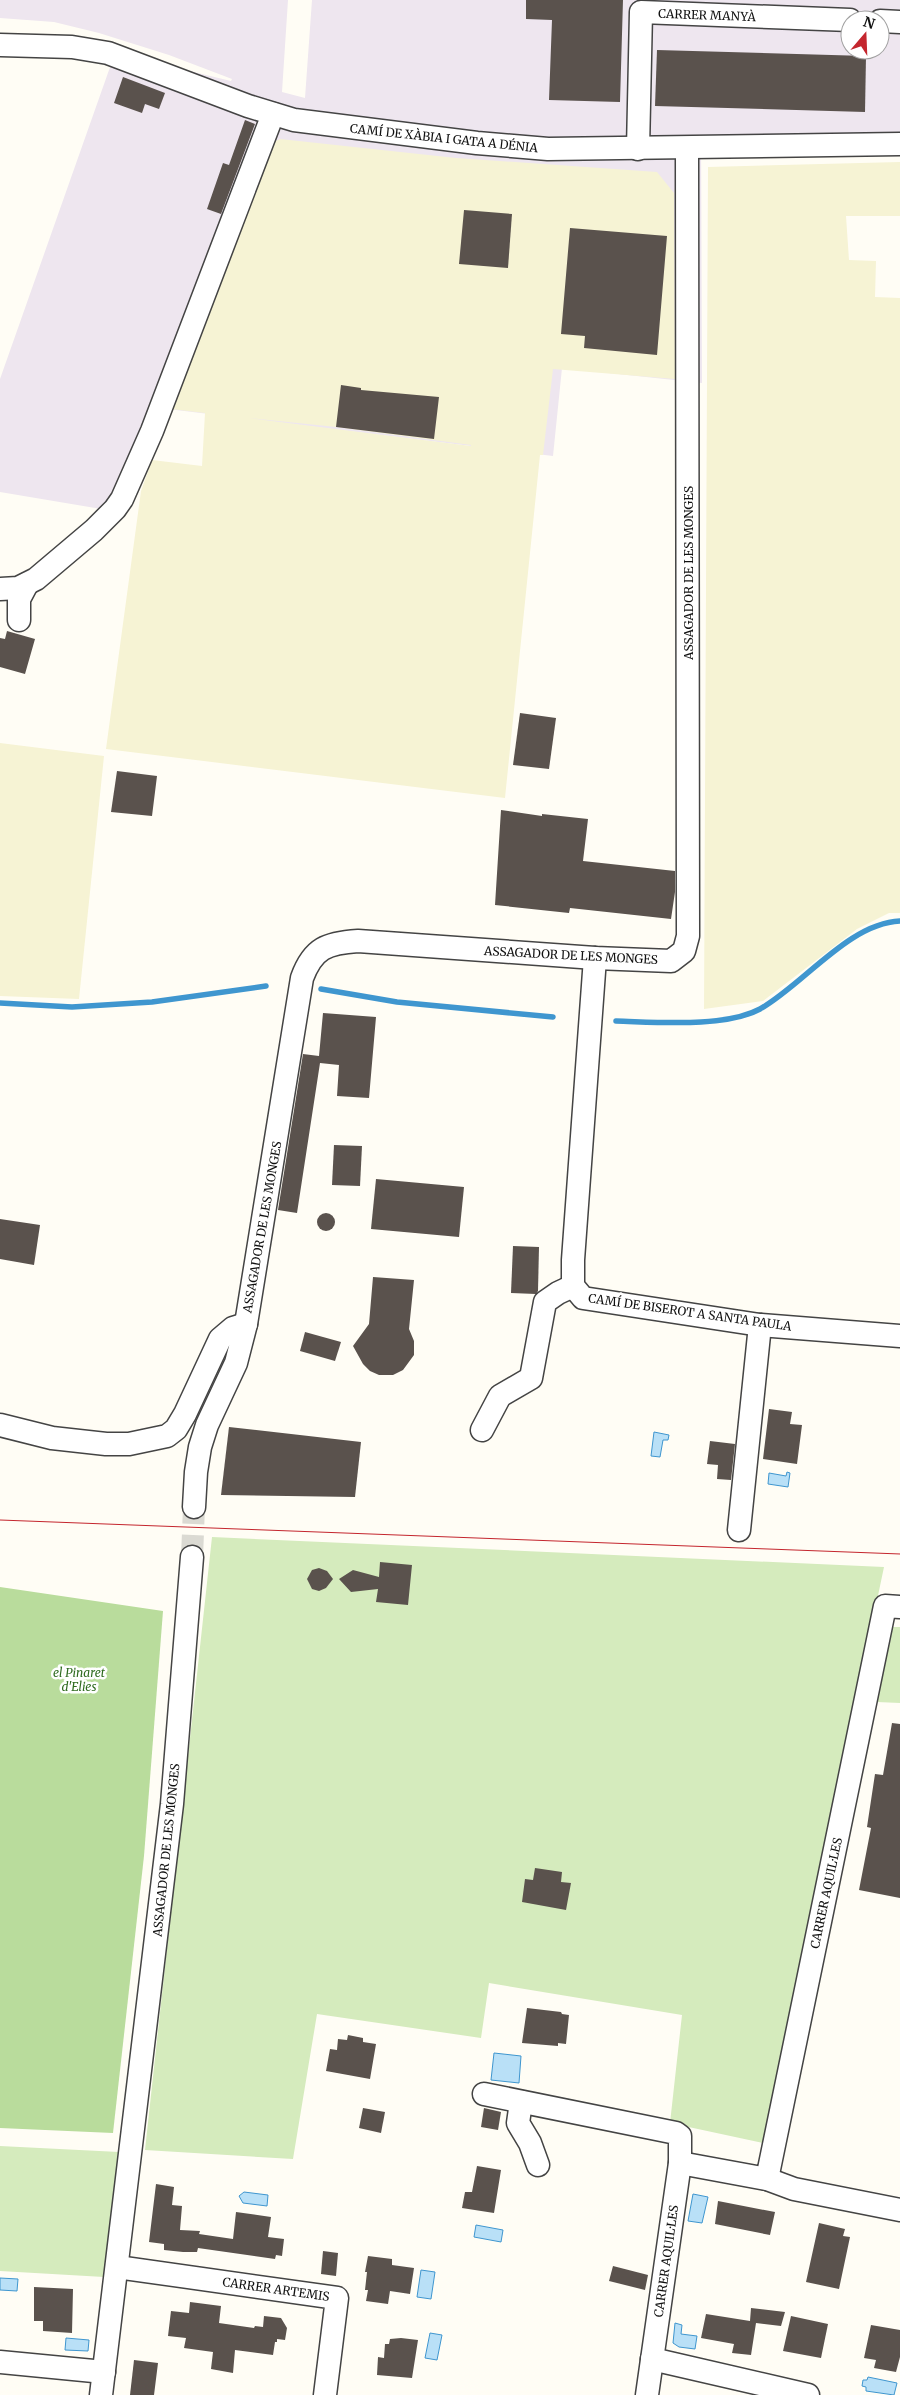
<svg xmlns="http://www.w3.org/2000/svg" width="900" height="2395" viewBox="0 0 900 2395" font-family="Merriweather,serif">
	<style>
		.industrial { fill: #eee6ef; fill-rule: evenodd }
		.farmland { fill: #f6f3d4; fill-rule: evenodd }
		.green { fill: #d5ebbd }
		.forest { fill: #b9dc9c }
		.water { fill: #b9e0f7; stroke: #3f96cf }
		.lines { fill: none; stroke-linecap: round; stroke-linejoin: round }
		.stream { stroke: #3f96cf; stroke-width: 5.5 }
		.building { fill: #5a524d }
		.minor-tunnel { stroke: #dbdad3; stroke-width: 22; stroke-dasharray: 22 11; stroke-linecap: butt }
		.minor-casing { stroke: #444; stroke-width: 25 }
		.minor { stroke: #fff; stroke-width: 22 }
		.tram { stroke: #c4262e; stroke-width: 1 }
		.labels { text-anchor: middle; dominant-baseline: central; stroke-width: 5; stroke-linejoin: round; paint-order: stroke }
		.street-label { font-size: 12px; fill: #111; stroke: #fff }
		.park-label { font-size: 12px; font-style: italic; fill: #2f6b1f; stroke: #fff }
	</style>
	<rect width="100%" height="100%" fill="#fffdf5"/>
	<path class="industrial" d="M 0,0 L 288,0 L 282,92 L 305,98 L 312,0 L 900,0 L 900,133 L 701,136 L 702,383 L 562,368 L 553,456 L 168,409 L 125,513 L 0,492 L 0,379 L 115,53 L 231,81 L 232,79 L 169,55 L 99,33 L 54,22 L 0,18 ZM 850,20 L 880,20 L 880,50 L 850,50 Z"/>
	<g class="farmland">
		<path d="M 280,139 L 456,158 L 657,172 L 674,193 L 675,379 L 553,369 L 543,455 L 540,455 L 505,798 L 106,749 L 141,491 L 152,460 L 202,466 L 205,413 L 171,409 L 267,145 ZM 249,418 L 336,427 L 471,445 L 471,446 Z"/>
		<path d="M 900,162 L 900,216 L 846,216 L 849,260 L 876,261 L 875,297 L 900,298 L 900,913 L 889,913 L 857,929 L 763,1001 L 704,1009 L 708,167 Z"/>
		<path d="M 0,743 L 104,756 L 79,999 L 0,996 Z"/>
	</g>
	<g class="green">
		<path d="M 212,1537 L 884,1567 L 763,2143 L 670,2123 L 682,2015 L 489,1983 L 481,2038 L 317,2014 L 293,2159 L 145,2150 Z"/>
		<path d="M 893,1627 L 900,1627 L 900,1703 L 877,1702 Z"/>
		<path d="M 0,2146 L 119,2152 L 104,2277 L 0,2271 Z"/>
	</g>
	<path class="forest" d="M 0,1587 L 163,1611 L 144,1856 L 113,2133 L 0,2128 Z"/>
	<g class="water">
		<path d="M 654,1432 L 669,1435 L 668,1440 L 663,1440 L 660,1457 L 651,1456 Z"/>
		<path d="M 787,1472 L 790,1473 L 788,1487 L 768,1484 L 769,1473 L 786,1476 Z"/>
		<path d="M 494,2053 L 521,2056 L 519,2083 L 491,2080 Z"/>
		<path d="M 244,2192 L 268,2195 L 267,2206 L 243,2203 L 239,2196 Z"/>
		<path d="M 693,2194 L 708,2197 L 702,2223 L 688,2221 Z"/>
		<path d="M 476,2225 L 503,2230 L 501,2242 L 474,2237 Z"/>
		<path d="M 421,2270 L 435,2272 L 431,2299 L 417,2297 Z"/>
		<path d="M 0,2278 L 18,2279 L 17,2291 L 0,2290 Z"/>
		<path d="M 675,2323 L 682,2325 L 681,2334 L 697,2336 L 695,2349 L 679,2347 L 673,2343 Z"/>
		<path d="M 430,2333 L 442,2335 L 437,2360 L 425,2358 Z"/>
		<path d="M 66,2338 L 89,2340 L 88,2351 L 65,2350 Z"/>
		<path d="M 868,2377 L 897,2383 L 894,2395 L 866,2391 L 866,2387 L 862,2386 L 863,2380 L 867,2380 Z"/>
	</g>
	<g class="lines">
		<g class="stream">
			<path d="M 321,989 L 397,1002 L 553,1017"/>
			<path d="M 0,1003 L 72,1007 L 152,1002 L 266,986"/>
			<path d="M 616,1021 C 656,1022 725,1028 760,1009 C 803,985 849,923 900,921"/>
		</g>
	</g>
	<g class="building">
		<path d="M 526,0 L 623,0 L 620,102 L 549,100 L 552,20 L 526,19 Z"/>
		<path d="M 657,50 L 866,56 L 865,112 L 655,106 Z"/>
		<path d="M 123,77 L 165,93 L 159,109 L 145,104 L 142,113 L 114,103 Z"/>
		<path d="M 245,120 L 255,124 L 221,214 L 207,209 L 223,163 L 229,165 Z"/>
		<path d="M 464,210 L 512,214 L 508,268 L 459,264 Z"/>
		<path d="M 570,228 L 667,236 L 657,355 L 584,348 L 585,336 L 561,334 Z"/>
		<path d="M 341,385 L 361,388 L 361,390 L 439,397 L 434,439 L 336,427 Z"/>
		<path d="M 7,631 L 35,639 L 25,674 L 0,667 L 0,638 L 5,639 Z"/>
		<path d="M 520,713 L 556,718 L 549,769 L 513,765 Z"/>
		<path d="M 117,771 L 157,776 L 152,816 L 111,812 Z"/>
		<path d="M 501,810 L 542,816 L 542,814 L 588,819 L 583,861 L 675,871 L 675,892 L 671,919 L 570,908 L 569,913 L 495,905 Z"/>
		<path d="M 323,1013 L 376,1017 L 369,1098 L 337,1096 L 339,1065 L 320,1063 L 297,1213 L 278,1210 L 303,1054 L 319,1056 Z"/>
		<path d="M 334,1145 L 362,1146 L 360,1186 L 332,1185 Z"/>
		<path d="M 376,1179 L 464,1187 L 459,1237 L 371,1229 Z"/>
		<circle cx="326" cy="1222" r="9"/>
		<path d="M 0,1219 L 40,1225 L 34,1265 L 0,1259 Z"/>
		<path d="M 513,1246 L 539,1247 L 538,1291 L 536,1294 L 511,1293 Z"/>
		<path d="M 373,1277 L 414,1280 L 409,1329 L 414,1341 L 414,1355 L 403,1370 L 393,1375 L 379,1375 L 370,1371 L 363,1364 L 353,1346 L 369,1324 Z"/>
		<path d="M 305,1332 L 341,1342 L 335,1361 L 300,1351 Z"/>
		<path d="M 769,1409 L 792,1412 L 790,1424 L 802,1425 L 797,1464 L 763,1459 Z"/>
		<path d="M 229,1427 L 361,1442 L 355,1497 L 221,1495 Z"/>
		<path d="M 710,1441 L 735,1444 L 731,1480 L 717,1479 L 718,1465 L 707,1464 Z"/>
		<path d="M 380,1562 L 412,1565 L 408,1605 L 376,1602 L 378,1589 L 351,1592 L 339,1579 L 353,1570 L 379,1577 Z"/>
		<path d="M 319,1568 L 327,1571 L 333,1579 L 326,1588 L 319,1591 L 312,1589 L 307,1579 L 312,1570 Z"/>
		<path d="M 892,1723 L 900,1724 L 900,1898 L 859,1890 L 871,1828 L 867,1827 L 875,1774 L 883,1775 Z"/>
		<path d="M 535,1868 L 562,1872 L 561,1882 L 571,1883 L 566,1910 L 522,1902 L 525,1879 L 533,1880 Z"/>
		<path d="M 527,2008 L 561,2012 L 562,2014 L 569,2015 L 566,2044 L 558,2043 L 558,2046 L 522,2043 Z"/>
		<path d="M 348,2035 L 363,2038 L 363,2042 L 376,2044 L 370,2079 L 326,2071 L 330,2049 L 337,2050 L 338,2039 L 347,2040 Z"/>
		<path d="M 363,2108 L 385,2112 L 381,2133 L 359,2128 Z"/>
		<path d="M 484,2108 L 501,2112 L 498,2130 L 481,2127 Z"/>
		<path d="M 477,2166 L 501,2170 L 494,2213 L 462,2208 L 465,2192 L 472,2192 Z"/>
		<path d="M 156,2184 L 174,2187 L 172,2205 L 182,2206 L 180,2230 L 200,2231 L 199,2234 L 233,2239 L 236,2212 L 271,2217 L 268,2237 L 284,2239 L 282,2256 L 276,2255 L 275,2259 L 198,2248 L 197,2252 L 183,2252 L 164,2250 L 164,2244 L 149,2242 Z"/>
		<path d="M 718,2201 L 775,2212 L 770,2235 L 715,2224 Z"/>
		<path d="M 819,2223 L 845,2229 L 843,2236 L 850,2237 L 839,2289 L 806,2282 Z"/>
		<path d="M 323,2251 L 338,2253 L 336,2276 L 321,2274 Z"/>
		<path d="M 368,2256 L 392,2259 L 392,2265 L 414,2268 L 410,2294 L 390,2291 L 388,2304 L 366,2301 L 368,2290 L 365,2290 L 367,2272 L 365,2272 Z"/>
		<path d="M 613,2266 L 648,2275 L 645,2290 L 609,2281 Z"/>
		<path d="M 34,2287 L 73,2289 L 72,2333 L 43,2331 L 43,2321 L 34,2321 Z"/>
		<path d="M 190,2302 L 221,2306 L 219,2323 L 254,2328 L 255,2326 L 263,2327 L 264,2316 L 281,2318 L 287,2328 L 285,2340 L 277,2339 L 277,2342 L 275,2342 L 273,2355 L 235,2350 L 233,2373 L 211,2369 L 213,2352 L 184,2348 L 186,2338 L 168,2336 L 171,2311 L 189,2313 Z"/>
		<path d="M 751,2308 L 785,2312 L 781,2326 L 756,2323 L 751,2355 L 732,2353 L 734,2344 L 701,2338 L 706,2314 L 750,2321 Z"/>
		<path d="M 791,2316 L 828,2324 L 821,2358 L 783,2351 Z"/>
		<path d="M 871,2325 L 900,2330 L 900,2357 L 896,2372 L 874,2368 L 876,2360 L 864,2358 Z"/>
		<path d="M 401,2338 L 418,2340 L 412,2378 L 377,2375 L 378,2357 L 384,2358 L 385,2344 L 389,2344 L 390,2339 Z"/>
		<path d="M 134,2360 L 158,2363 L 154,2395 L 130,2395 Z"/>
	</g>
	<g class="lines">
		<path class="minor-tunnel" d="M 192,1557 L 194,1507"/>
		<g class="minor-casing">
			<g id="minor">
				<path d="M 880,21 L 900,22"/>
				<path d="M 0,45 L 72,47 L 108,53 L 248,106 L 294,120 L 477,143 L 548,149 L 900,144"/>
				<path d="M 638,149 L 641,12 L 850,20"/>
				<path d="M 0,589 L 18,588 L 36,579 L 94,530 L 115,509 L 122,499 L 152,431 L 273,114"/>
				<path d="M 19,620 L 19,599 L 27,584"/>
				<path d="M 595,958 L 573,1260 L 573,1286 L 583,1298 L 760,1325 L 900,1336"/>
				<path d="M 0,1425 L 52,1438 L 106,1444 L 129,1444 L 167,1436 L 176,1429 L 185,1414 L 220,1339 L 233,1328 L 246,1324"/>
				<path d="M 482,1430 L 500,1396 L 531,1378 L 545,1302 L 558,1293 L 573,1286"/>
				<path d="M 194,1507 L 196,1472 L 200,1447 L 207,1425 L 236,1363 L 246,1324 L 302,978 C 313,948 327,943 358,941 L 595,958 L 671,961 L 684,951 L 688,936 L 687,148"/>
				<path d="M 739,1530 L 760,1325"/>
				<path d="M 484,2094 L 676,2133 L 680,2136 L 680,2163 L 647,2395"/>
				<path d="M 521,2102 L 518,2123 L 530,2143 L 538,2165"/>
				<path d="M 680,2163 L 767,2179 L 885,1606 L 900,1607"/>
				<path d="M 767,2179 L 794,2189 L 900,2210"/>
				<path d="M 117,2267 L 337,2298 L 325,2395"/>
				<path d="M 652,2359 L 808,2395"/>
				<path d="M 0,2362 L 104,2372"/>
				<path d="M 101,2395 L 172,1804 L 192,1557"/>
			</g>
		</g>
		<use href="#minor" class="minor"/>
		<path class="tram" d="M 0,1520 L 900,1554"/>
	</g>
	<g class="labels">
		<g class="street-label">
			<text transform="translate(707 15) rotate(2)">CARRER MANYÀ</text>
			<text transform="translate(444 138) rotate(6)">CAMÍ DE XÀBIA I GATA A DÉNIA</text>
			<text transform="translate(688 573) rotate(-90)">ASSAGADOR DE LES MONGES</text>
			<text transform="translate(571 955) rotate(3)">ASSAGADOR DE LES MONGES</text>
			<text transform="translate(262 1227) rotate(-80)">ASSAGADOR DE LES MONGES</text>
			<text transform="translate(690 1312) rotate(8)">CAMÍ DE BISEROT A SANTA PAULA</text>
			<text transform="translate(166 1850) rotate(-84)">ASSAGADOR DE LES MONGES</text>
			<text transform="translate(826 1893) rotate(-78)">CARRER AQUIL·LES</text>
			<text transform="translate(666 2261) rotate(-82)">CARRER AQUIL·LES</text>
			<text transform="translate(276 2289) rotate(8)">CARRER ARTEMIS</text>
		</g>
		<g class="park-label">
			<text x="79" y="1672">el Pinaret<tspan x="79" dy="14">d'Elies</tspan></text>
		</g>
	</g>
	<g transform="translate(865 35) rotate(19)"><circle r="24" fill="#ffffff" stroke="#a0a0a0"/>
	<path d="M0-4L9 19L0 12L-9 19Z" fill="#c4262e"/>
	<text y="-8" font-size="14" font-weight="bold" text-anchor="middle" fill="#111111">N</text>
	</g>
</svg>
